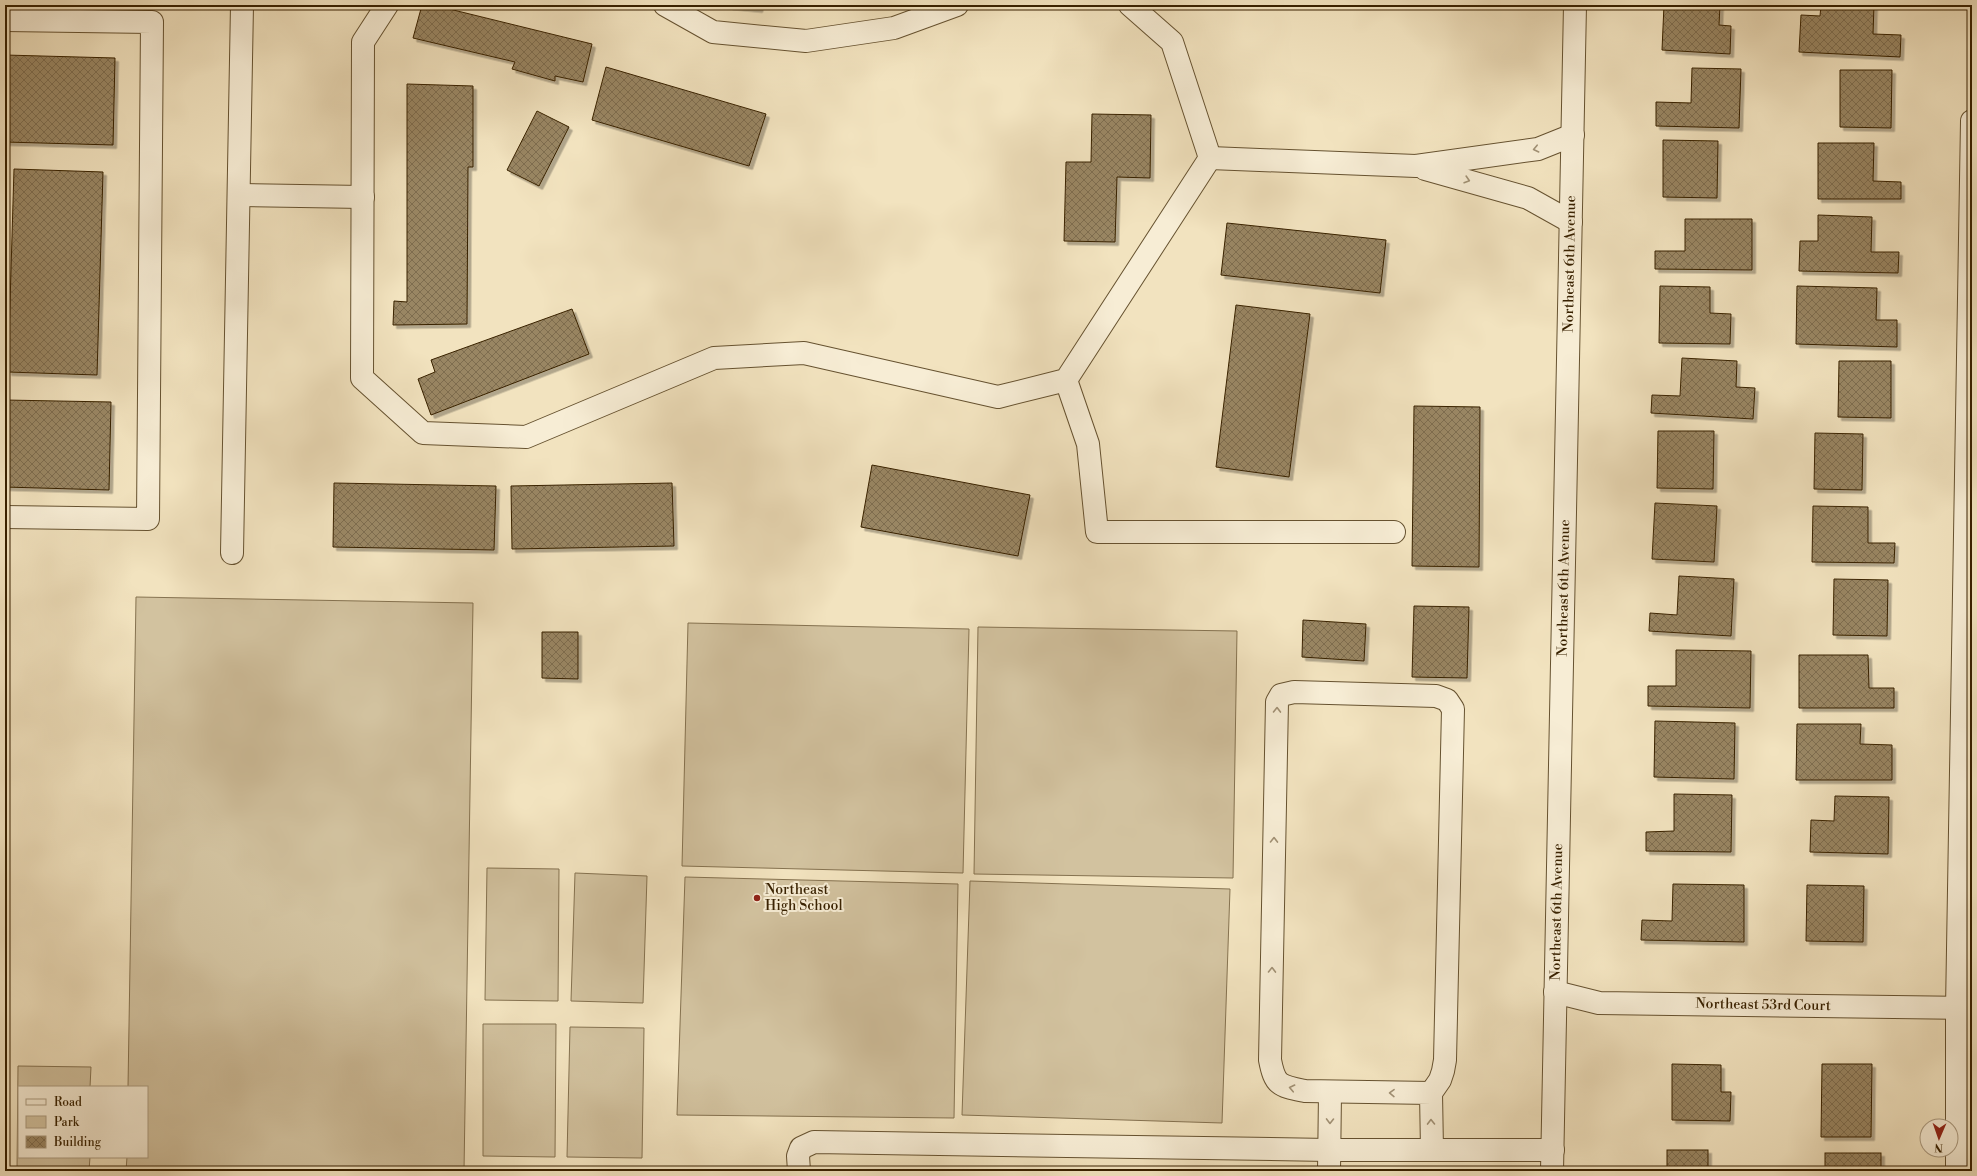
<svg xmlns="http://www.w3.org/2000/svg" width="1977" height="1176" viewBox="0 0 1977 1176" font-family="'Libre Bodoni',serif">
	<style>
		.green { fill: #d2c29f; stroke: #857250 }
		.building { fill: url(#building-cross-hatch); stroke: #382100; filter: url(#shadow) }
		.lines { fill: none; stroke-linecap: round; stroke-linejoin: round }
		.minor-casing { stroke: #665230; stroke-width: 24 }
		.minor { stroke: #f7edd5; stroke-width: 22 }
		.oneway { stroke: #a19175 }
		.poi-dot { fill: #8f2418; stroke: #f7edd5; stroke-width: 1.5 }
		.labels { text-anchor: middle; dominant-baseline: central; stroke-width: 4; stroke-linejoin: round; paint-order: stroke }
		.street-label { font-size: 14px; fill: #382100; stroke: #f7edd5 }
		.poi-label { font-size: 14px; fill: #382100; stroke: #f7edd5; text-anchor: start }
	</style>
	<defs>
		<pattern id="building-cross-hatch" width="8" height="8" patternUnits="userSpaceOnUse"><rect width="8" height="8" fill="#998663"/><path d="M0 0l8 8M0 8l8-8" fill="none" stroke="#7e6d4f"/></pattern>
		<filter id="shadow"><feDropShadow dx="3.5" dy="3.5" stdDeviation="0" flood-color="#0004"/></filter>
	</defs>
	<rect width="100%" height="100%" fill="#f2e3bf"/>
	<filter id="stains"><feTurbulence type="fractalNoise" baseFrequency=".005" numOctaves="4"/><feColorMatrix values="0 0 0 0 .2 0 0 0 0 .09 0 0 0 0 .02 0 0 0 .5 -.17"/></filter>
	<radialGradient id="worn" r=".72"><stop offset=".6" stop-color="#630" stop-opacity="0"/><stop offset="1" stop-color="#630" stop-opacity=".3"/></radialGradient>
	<g class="green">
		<path d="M 136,597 L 473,603 L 464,1171 L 126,1171 L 127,1157 L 147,1157 L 147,1087 L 128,1087 Z"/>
		<path d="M 688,623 L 969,629 L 963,873 L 682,866 Z"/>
		<path d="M 978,627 L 1237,631 L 1233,878 L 974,874 Z"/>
		<path d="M 487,868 L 559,869 L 558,1001 L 485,1000 Z"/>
		<path d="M 575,873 L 647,876 L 643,1003 L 571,1001 Z"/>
		<path d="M 685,877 L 958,884 L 954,1118 L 677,1115 Z"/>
		<path d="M 970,881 L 1230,889 L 1222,1123 L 962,1115 Z"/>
		<path d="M 483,1024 L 556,1024 L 555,1157 L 483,1156 Z"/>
		<path d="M 570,1027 L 644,1028 L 642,1158 L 567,1157 Z"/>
		<path d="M 18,1066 L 91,1067 L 90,1087 L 19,1087 L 19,1157 L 90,1157 L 89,1171 L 17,1171 Z"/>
	</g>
	<g class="building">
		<path d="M 422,5 L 433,5 L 592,44 L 583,82 L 555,76 L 555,81 L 512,69 L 515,62 L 413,38 Z"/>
		<path d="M 729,5 L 760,5 L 759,9 L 729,6 Z"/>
		<path d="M 1664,5 L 1720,5 L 1719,25 L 1731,26 L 1730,54 L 1662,50 Z"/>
		<path d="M 1821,5 L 1874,5 L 1873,34 L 1901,35 L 1900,57 L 1799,52 L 1801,15 L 1820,16 Z"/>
		<path d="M 5,55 L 115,58 L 113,145 L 5,142 Z"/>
		<path d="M 606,67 L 766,114 L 749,166 L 592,120 Z"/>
		<path d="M 1692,68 L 1741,69 L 1739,128 L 1656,126 L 1656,102 L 1691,103 Z"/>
		<path d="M 1840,70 L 1892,70 L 1891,128 L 1840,127 Z"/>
		<path d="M 407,84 L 473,86 L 473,167 L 468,167 L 467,324 L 393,325 L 394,301 L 407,302 Z"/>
		<path d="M 537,111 L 569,127 L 539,186 L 507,170 Z"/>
		<path d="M 1092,114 L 1151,115 L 1150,178 L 1117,177 L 1115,242 L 1064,241 L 1066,162 L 1091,162 Z"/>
		<path d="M 1663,140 L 1718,141 L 1717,198 L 1663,197 Z"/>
		<path d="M 1818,143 L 1874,143 L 1873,181 L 1901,182 L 1901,199 L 1818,199 Z"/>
		<path d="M 14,169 L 103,172 L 97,375 L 8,372 Z"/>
		<path d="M 1818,215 L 1872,217 L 1871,252 L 1899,252 L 1898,273 L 1799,271 L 1800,241 L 1818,241 Z"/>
		<path d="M 1685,219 L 1752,219 L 1752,270 L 1655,269 L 1655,251 L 1685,251 Z"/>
		<path d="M 1227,223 L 1386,240 L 1380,293 L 1221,275 Z"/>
		<path d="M 1660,286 L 1710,287 L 1710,313 L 1731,314 L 1730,344 L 1659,343 Z"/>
		<path d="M 1797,286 L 1877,288 L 1876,320 L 1897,320 L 1897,347 L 1796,344 Z"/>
		<path d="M 1236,305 L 1310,314 L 1289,477 L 1216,467 Z"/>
		<path d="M 572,309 L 589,354 L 431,415 L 418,379 L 435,372 L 431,360 Z"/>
		<path d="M 1682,358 L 1737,361 L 1736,387 L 1755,388 L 1753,419 L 1651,413 L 1652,395 L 1680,396 Z"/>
		<path d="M 1839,361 L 1891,361 L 1891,418 L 1838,417 Z"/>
		<path d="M 5,400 L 111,402 L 109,490 L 5,487 Z"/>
		<path d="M 1414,406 L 1480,407 L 1479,567 L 1412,566 Z"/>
		<path d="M 1658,431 L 1714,431 L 1713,489 L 1657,488 Z"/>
		<path d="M 1815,433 L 1863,434 L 1862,490 L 1814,489 Z"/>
		<path d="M 872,465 L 1030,495 L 1018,556 L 861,527 Z"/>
		<path d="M 334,483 L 496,486 L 494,550 L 333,547 Z"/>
		<path d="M 672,483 L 674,546 L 512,549 L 511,486 Z"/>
		<path d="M 1655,503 L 1717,506 L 1714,562 L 1652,559 Z"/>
		<path d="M 1813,506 L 1868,507 L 1868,543 L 1895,543 L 1894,563 L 1812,562 Z"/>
		<path d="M 1679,576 L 1734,579 L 1731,636 L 1649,631 L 1650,613 L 1677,615 Z"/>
		<path d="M 1834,579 L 1888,580 L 1887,636 L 1833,635 Z"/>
		<path d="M 1414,606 L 1469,607 L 1467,678 L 1412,677 Z"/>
		<path d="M 1303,620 L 1366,624 L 1364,661 L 1302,657 Z"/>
		<path d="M 542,632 L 578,632 L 578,679 L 542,678 Z"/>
		<path d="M 1676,650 L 1751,651 L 1750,708 L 1648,706 L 1648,686 L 1676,686 Z"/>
		<path d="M 1799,655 L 1868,655 L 1869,688 L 1894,688 L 1894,708 L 1799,708 Z"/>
		<path d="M 1655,721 L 1735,723 L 1734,779 L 1654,777 Z"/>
		<path d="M 1797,724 L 1861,724 L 1860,744 L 1892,745 L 1892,780 L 1796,780 Z"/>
		<path d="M 1674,794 L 1732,795 L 1731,852 L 1646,851 L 1646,832 L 1674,831 Z"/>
		<path d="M 1835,796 L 1889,797 L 1888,854 L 1810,852 L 1811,820 L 1834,821 Z"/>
		<path d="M 1673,884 L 1744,885 L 1744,942 L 1641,940 L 1642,920 L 1672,921 Z"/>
		<path d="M 1807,885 L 1864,886 L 1863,942 L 1806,941 Z"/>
		<path d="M 1672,1064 L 1721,1065 L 1721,1092 L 1731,1092 L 1730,1121 L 1672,1120 Z"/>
		<path d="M 1822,1064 L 1872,1064 L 1871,1137 L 1821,1137 Z"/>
		<rect x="1667" y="1150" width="41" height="21"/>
		<rect x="1825" y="1153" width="56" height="18"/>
	</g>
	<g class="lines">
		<g class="minor-casing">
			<g id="minor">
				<path d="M 387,5 L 363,42 L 362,378 L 423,433 L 526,437 L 714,358 L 804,353 L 998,397 L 1066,380 L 1210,158 L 1172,42 L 1130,5"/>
				<path d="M 665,5 L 713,32 L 806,41 L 894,28 L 957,5"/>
				<path d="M 5,20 L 152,22 L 148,519 L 5,517"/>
				<path d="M 1210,158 L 1416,166 L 1538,149 L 1573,135"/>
				<path d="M 1425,169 L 1528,198 L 1571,222"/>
				<path d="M 239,195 L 363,197"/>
				<path d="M 1066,380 L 1088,444 L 1097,532 L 1394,532"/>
				<path d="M 232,553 L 242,5"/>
				<path d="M 1555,992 L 1599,1003 L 1971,1008"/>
				<path d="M 1431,1093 L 1305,1091 C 1280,1086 1275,1086 1270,1060 L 1277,702 L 1281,695 L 1294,692 L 1436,696 L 1447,700 L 1453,709 L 1445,1060 L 1443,1071 L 1440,1080 L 1431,1093 L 1432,1150"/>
				<path d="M 799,1171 L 798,1156 L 801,1148 L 814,1142 L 1329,1150 L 1553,1150"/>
				<path d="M 1329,1171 L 1330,1093"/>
				<path d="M 1552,1171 L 1575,5"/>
				<path d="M 1957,1171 L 1957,1008 L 1972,121"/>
			</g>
		</g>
		<use href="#minor" class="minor"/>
	</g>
	<defs><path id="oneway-chevron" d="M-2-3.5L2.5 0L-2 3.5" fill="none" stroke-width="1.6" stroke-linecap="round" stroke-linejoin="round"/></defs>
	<g class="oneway">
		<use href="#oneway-chevron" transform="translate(1536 149) rotate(167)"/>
		<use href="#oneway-chevron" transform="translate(1467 180) rotate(17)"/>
		<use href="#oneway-chevron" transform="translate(1277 710) rotate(-89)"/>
		<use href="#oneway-chevron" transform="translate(1274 840) rotate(-89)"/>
		<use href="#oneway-chevron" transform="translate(1272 970) rotate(-89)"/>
		<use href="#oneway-chevron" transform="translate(1292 1088) rotate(-168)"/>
		<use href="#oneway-chevron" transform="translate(1392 1093) rotate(-179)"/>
		<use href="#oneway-chevron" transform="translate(1330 1121) rotate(91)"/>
		<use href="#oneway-chevron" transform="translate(1431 1122) rotate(-91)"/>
	</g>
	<circle class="poi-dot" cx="757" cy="898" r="4"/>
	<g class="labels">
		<g class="street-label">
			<text transform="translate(1570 264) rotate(-89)">Northeast 6th Avenue</text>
			<text transform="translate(1564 588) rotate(-89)">Northeast 6th Avenue</text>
			<text transform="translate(1557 912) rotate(-89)">Northeast 6th Avenue</text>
			<text transform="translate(1763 1005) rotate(1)">Northeast 53rd Court</text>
		</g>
		<g class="poi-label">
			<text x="765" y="890">Northeast<tspan x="765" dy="16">High School</tspan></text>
		</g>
	</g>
	<rect width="1977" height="1176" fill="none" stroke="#f2e3bf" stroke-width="20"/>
	<rect x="6" y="6" width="1965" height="1164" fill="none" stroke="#382100" stroke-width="2"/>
	<rect x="10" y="10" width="1957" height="1156" fill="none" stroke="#382100"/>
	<rect x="18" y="1086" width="130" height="72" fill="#f7edd5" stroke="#ab9b80"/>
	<rect x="26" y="1099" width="20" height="6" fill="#f7edd5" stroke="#ab9b80"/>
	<text x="54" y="1106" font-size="12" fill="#382100">Road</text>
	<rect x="26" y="1116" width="20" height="12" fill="#d2c29f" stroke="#ab9b80"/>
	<text x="54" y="1126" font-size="12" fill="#382100">Park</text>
	<rect x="26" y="1136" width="20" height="12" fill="url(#building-cross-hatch)" stroke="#ab9b80"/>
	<text x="54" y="1146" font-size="12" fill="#382100">Building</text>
	<g transform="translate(1939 1138) rotate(182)"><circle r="19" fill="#f7edd5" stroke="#ab9b80"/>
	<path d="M0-3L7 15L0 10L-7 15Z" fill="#8f2418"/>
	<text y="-6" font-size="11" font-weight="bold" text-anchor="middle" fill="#382100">N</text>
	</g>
	<rect width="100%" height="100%" filter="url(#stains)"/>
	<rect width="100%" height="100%" fill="url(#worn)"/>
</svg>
